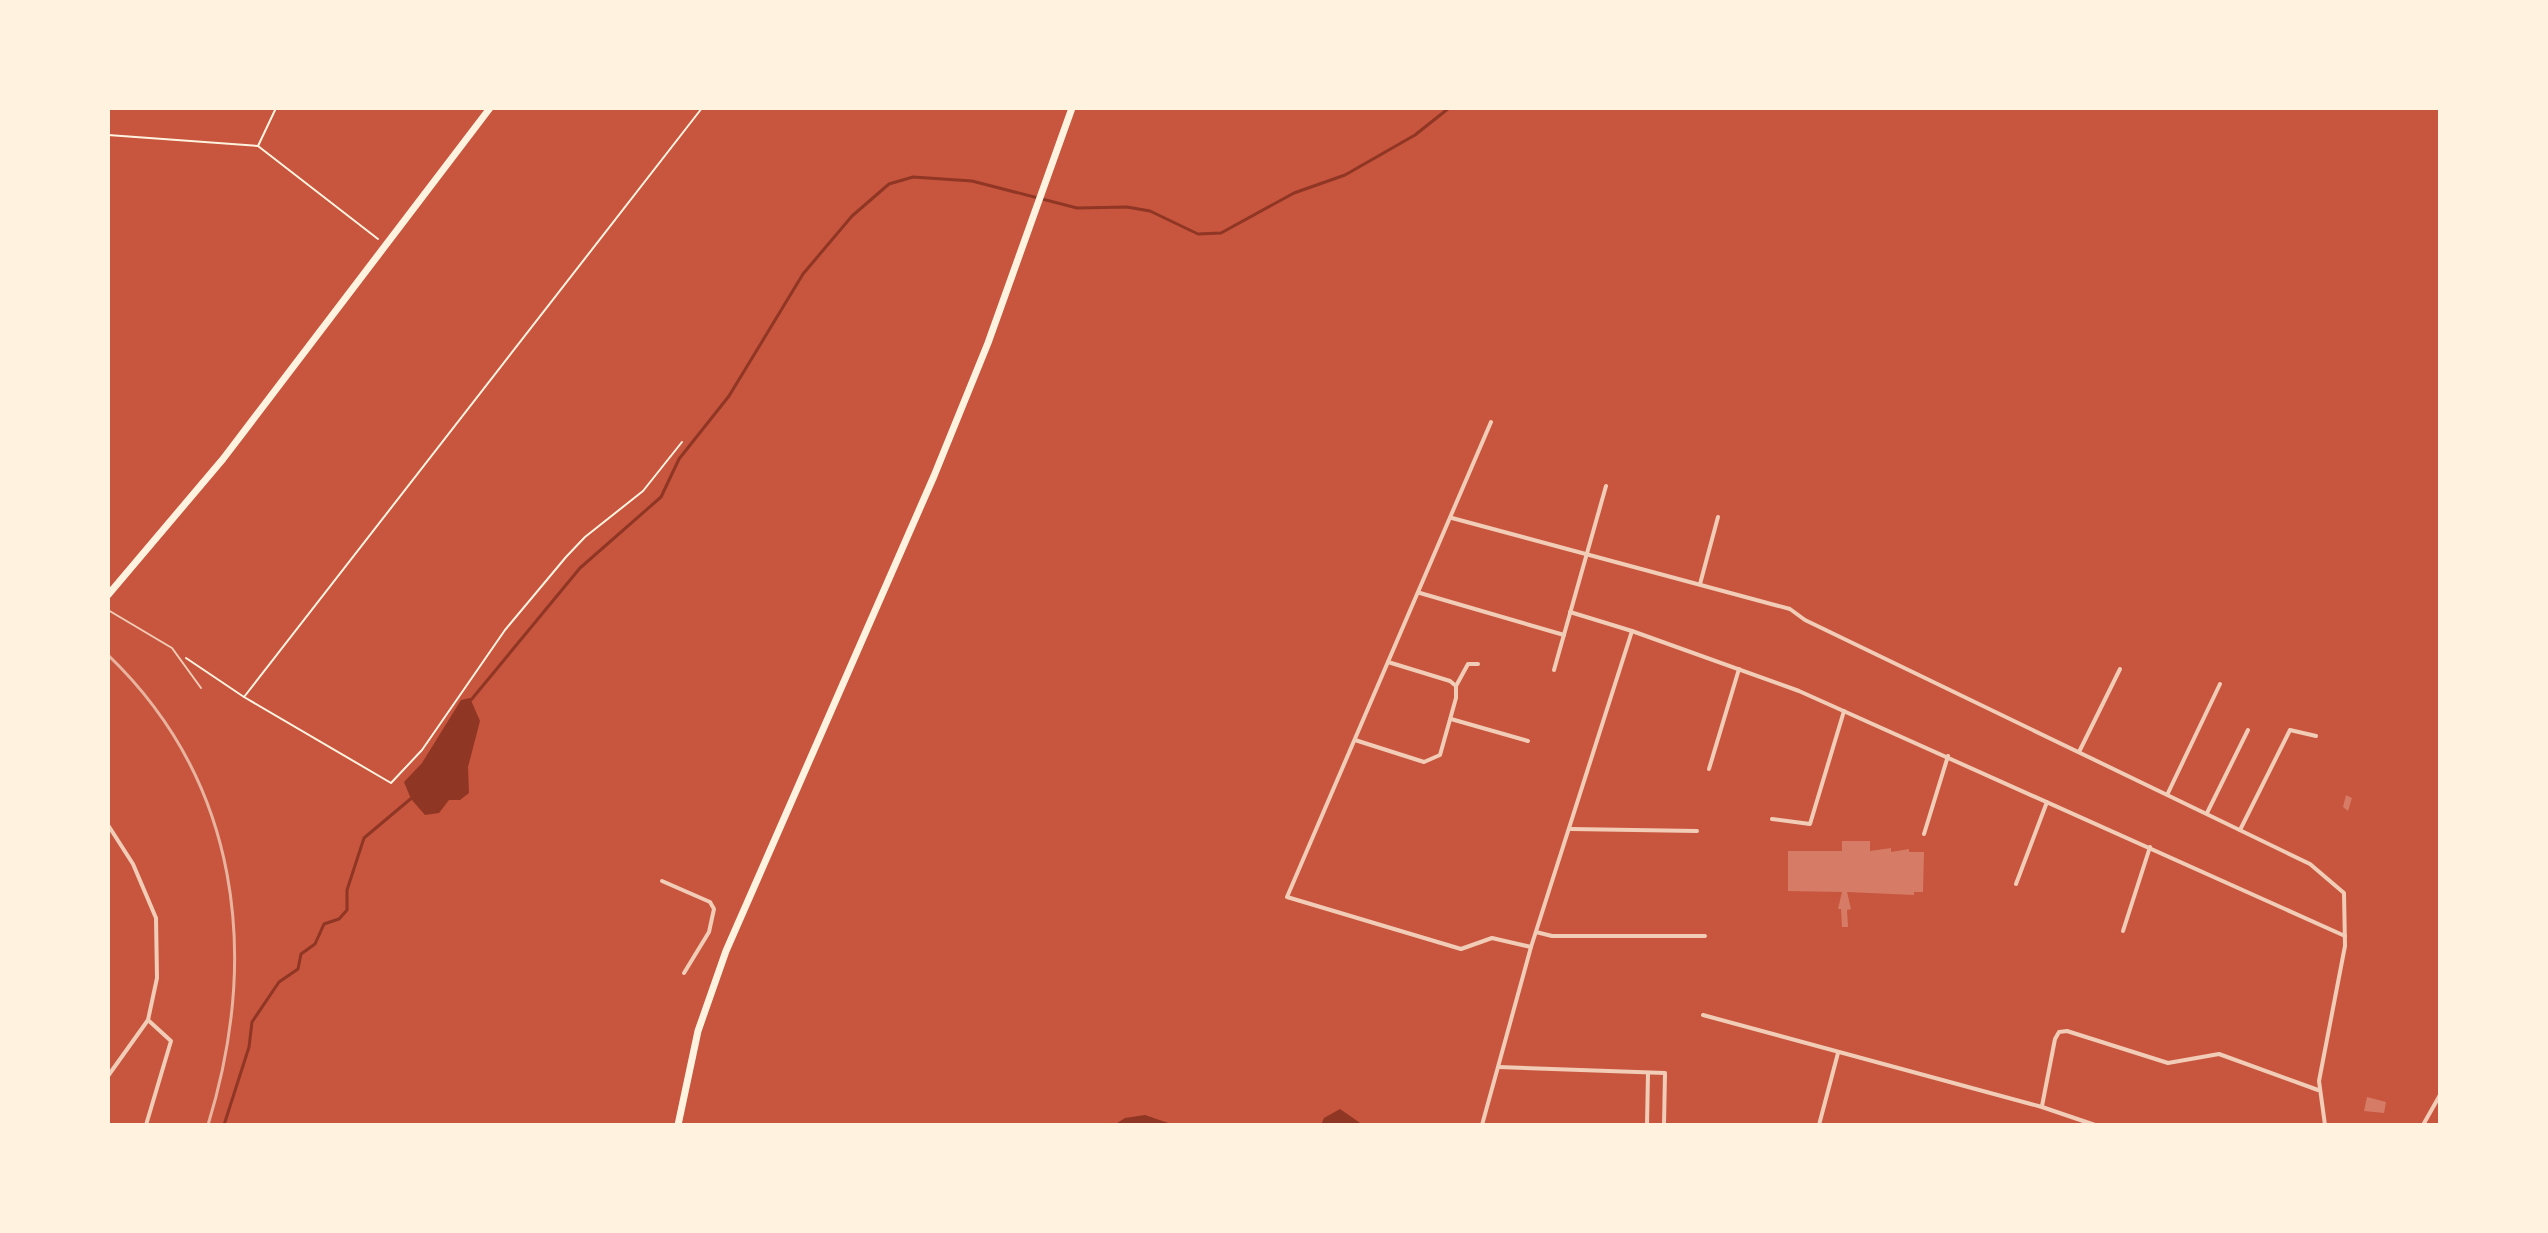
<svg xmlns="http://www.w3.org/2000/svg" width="2548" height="1233" viewBox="0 0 2548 1233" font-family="'Alegreya Sans',sans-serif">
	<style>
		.water { fill: #8f3625 }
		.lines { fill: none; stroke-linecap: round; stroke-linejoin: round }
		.stream { stroke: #8f3625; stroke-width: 3 }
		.building { fill: #d67c66 }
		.path { stroke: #fff3e0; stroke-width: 2 }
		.service { stroke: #f1ccb7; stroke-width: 2 }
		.minor { stroke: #f1ccb7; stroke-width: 4 }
		.primary { stroke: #fff3e0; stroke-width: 7 }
		.rail { stroke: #e9b49f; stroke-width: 3 }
	</style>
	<rect width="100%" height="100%" fill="#c8553d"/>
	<g class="water">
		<path d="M 470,698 L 480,721 L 468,767 L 469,793 L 460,800 L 449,800 L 439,813 L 425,815 L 411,799 L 404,782 L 422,763 L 461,700 Z"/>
		<path d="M 1340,1109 L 1363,1125 L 1321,1125 L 1324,1118 Z"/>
		<path d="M 1145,1115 L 1174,1125 L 1114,1125 L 1125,1118 Z"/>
	</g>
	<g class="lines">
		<g class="stream">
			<path d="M 471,700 L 580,568 L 661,497 L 679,459 L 729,396 L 803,274 L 852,216 L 889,184 L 913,177 L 972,181 L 1077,208 L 1127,207 L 1150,211 L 1198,234 L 1221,233 L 1294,193 L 1345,175 L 1415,135 L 1449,108"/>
			<path d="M 224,1125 L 249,1047 L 252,1022 L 279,982 L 298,969 L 301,954 L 315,944 L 324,924 L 339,919 L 347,910 L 347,890 L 364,838 L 414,796"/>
		</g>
	</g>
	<g class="building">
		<path d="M 2346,795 L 2352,798 L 2348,811 L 2343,807 Z"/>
		<path d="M 1842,841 L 1870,841 L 1870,851 L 1891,848 L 1891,852 L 1909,849 L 1909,852 L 1924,852 L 1923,892 L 1914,892 L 1914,895 L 1847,892 L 1851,909 L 1847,910 L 1848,927 L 1842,927 L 1841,909 L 1838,909 L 1842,892 L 1788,891 L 1788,851 L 1842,851 Z"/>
		<path d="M 2367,1097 L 2386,1102 L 2384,1113 L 2364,1111 Z"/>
	</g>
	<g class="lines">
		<g class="path">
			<path d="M 108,135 L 258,146 L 378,239"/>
			<path d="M 258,146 L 276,108"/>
			<path d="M 186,658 L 244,697 L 391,783 L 422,750 L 505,630 L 566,557 L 585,537 L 643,491 L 682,442"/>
			<path d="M 244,697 L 702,108"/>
		</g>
		<path class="service" d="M 108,610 L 172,648 L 201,688"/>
		<g class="minor">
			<path d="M 1491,422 L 1287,897 L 1461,949 L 1492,938 L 1531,947"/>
			<path d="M 1452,518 L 1790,609 L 1805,620 L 2310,864 L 2344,893 L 2345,946 L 2319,1081 L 2325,1125"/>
			<path d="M 1700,584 L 1718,517"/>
			<path d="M 1420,593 L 1564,635"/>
			<path d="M 1570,612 L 1632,631 L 1799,691 L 2345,936"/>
			<path d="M 1554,670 L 1606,486"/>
			<path d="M 1456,686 L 1468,664 L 1478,664"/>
			<path d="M 1451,719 L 1528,741"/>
			<path d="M 1355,740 L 1424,762 L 1440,755 L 1456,698 L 1456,686 L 1450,681 L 1388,662"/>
			<path d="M 2079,752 L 2120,669"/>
			<path d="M 1709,769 L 1739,669"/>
			<path d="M 2168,793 L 2220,684"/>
			<path d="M 2207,813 L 2248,730"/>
			<path d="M 1772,819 L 1810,824 L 1844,711"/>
			<path d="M 108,825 L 133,864 L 156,918 L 157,978 L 148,1020 L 108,1076"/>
			<path d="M 1571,829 L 1697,831"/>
			<path d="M 2240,830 L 2290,730 L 2316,736"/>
			<path d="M 1924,834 L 1948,756"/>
			<path d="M 662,881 L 710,902 L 714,909 L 709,932 L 684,973"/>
			<path d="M 2016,884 L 2047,802"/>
			<path d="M 2123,931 L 2150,847"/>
			<path d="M 1536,932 L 1552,936 L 1705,936"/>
			<path d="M 1703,1015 L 2042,1107 L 2095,1125"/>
			<path d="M 1499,1067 L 1665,1073 L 1664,1125"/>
			<path d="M 2042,1106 L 2055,1039 L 2059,1032 L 2067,1031 L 2168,1063 L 2219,1054 L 2318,1090"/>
			<path d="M 146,1125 L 171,1041 L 148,1020"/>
			<path d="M 1482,1125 L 1531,947 L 1632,631"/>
			<path d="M 1647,1125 L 1648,1073"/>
			<path d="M 1819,1125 L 1838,1053"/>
			<path d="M 2423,1125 L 2440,1095"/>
		</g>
		<g class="primary">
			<path d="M 108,595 L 223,459 L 490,108"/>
			<path d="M 678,1125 L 698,1031 L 726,951 L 934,476 L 988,343 L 1072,108"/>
		</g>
		<path class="rail" d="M 108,655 C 240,782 260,955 208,1125"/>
	</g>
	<rect width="2548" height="1233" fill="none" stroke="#fff3e0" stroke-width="220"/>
</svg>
